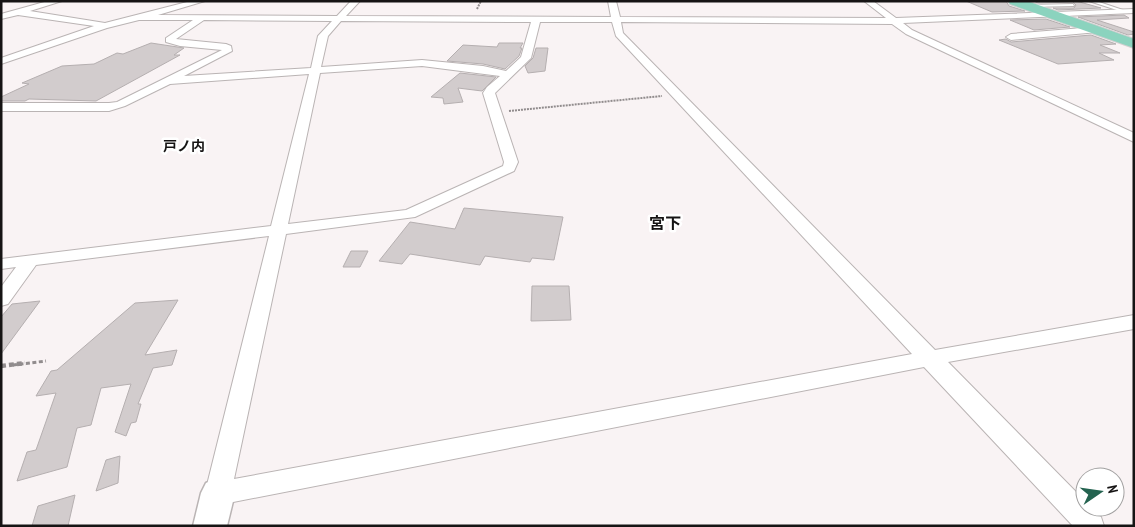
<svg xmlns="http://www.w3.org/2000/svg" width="1135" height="527" viewBox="0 0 1135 527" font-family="'PT Sans Narrow','Noto Sans JP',sans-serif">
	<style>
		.building { fill: #d2cccd; stroke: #b5afb0 }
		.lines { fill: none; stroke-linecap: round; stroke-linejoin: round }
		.service-casing { stroke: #bab4b4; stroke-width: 2 }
		.minor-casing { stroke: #bab4b4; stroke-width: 2 }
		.tertiary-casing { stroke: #bab4b4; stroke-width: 3 }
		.primary-casing { stroke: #d0d0d0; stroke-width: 2 }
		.path-far2 { stroke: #918c8d; stroke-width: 2; stroke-dasharray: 2 1; stroke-linecap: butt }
		.path-far1 { stroke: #918c8d; stroke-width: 3; stroke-dasharray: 4 2.5; stroke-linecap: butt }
		.path { stroke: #918c8d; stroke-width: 4.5; stroke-dasharray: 5 3; stroke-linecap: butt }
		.service { fill: #fff; fill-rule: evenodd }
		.minor { fill: #fff; fill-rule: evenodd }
		.tertiary { fill: #fff; fill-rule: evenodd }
		.primary { fill: #8bd3be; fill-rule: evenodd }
		.labels { text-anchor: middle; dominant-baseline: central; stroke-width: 5; stroke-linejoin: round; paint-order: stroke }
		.far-neighbourhood-label { font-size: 14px; font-weight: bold; fill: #161414; stroke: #fff }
		.neighbourhood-label { font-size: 16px; font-weight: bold; fill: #161414; stroke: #fff }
	</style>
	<rect width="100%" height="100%" fill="#f9f3f4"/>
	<g class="building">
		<path d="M 966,1 L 1006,1 L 1009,6 L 1025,11 L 992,12 Z"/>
		<path d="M 1033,1 L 1076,1 L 1101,8 L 1058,10 L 1053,8 L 1074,8 L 1076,5 L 1073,2 L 1038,3 Z"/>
		<path d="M 1124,15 L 1129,18 L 1097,20 L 1134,32 L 1134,34 L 1128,35 L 1078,17 Z"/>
		<path d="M 1046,19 L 1070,27 L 1034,30 L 1010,20 Z"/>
		<path d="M 1091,35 L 1116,44 L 1100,45 L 1120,53 L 1099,53 L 1114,60 L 1058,64 L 999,40 L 1006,39 L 1011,42 Z"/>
		<path d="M 151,43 L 184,48 L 174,55 L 180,55 L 96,101 L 29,99 L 25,101 L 1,101 L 1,97 L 29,84 L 22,83 L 62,66 L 94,64 L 117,53 L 123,54 Z"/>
		<path d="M 499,43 L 523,43 L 520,48 L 522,48 L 519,56 L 505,69 L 483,64 L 447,61 L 463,45 L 497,47 Z"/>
		<path d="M 536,48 L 548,48 L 545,71 L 528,73 L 525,66 L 533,58 Z"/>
		<path d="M 460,73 L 496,77 L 482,91 L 458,88 L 463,102 L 444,104 L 443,98 L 431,97 Z"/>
		<path d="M 464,208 L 563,217 L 554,260 L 532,258 L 530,262 L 485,256 L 480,265 L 410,254 L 402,264 L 379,261 L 410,222 L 455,229 Z"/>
		<path d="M 351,251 L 368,251 L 360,267 L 343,267 Z"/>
		<path d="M 532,286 L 569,286 L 571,320 L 531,321 Z"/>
		<path d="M 178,300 L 145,355 L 177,350 L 172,365 L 153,368 L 138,404 L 141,404 L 136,422 L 131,423 L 126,436 L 115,432 L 131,384 L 101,388 L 91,425 L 77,428 L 67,467 L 17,481 L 27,452 L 36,450 L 56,393 L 36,396 L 51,371 L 57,370 L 135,303 Z"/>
		<path d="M 40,301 L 1,354 L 1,317 L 12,304 Z"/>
		<path d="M 120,456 L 118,483 L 96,491 L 106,460 Z"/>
		<path d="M 75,495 L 68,526 L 32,526 L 38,506 Z"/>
	</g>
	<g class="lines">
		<g class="service-casing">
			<g id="service">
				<path d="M 1089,1 L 1096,1 L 1126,11 L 1123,12 Z"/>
				<path d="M 1073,4 L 1074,6 L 1027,7 L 1025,6 L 1027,5 Z"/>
			</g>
		</g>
		<g class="minor-casing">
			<g id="minor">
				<path d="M 48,1 L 62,1 L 30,11 L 105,23 L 191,1 L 205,1 L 158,15 L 337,16 L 351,1 L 360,1 L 346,16 L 611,17 L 608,1 L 616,1 L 620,17 L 886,18 L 864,1 L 873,1 L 896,18 L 1134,9 L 1134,13 L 903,23 L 912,30 L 1134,133 L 1134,142 L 906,34 L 892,24 L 621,22 L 623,33 L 935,350 L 1134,315 L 1134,329 L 948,362 L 1085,501 L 1085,507 L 1091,507 L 1101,517 L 1104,526 L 1073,526 L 924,367 L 218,505 L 209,501 L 205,493 L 269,236 L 36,265 L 8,304 L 1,306 L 1,287 L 16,267 L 1,269 L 1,259 L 271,226 L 309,74 L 170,84 L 125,106 L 109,111 L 1,111 L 1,103 L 109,103 L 117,102 L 222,50 L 180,46 L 166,42 L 166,38 L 193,20 L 139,20 L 107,28 L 1,64 L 1,58 L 94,26 L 18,15 L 1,19 L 1,14 ZM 204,20 L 332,21 L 318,36 L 311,68 L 184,76 L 232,51 L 231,46 L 226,44 L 176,39 ZM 341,21 L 531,22 L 521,57 L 506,71 L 483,66 L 422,60 L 321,67 L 328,36 ZM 540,22 L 612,22 L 616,36 L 912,354 L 234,479 L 286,234 L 415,217 L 514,171 L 518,162 L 495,93 L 531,58 ZM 422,66 L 500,76 L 487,87 L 483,93 L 504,162 L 503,166 L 406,210 L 288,224 L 320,73 Z"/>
				<path d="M 1095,27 L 1099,30 L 1098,32 L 1011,40 L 1006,37 L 1011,34 Z"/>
			</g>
		</g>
		<g class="tertiary-casing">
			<path id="tertiary" d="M 218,478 L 230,483 L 235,493 L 227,526 L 193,526 L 201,493 L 206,483 Z"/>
		</g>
		<g class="primary-casing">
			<path id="primary" d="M 1008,1 L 1027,1 L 1134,39 L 1134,48 L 1010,4 Z"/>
		</g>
		<g class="path-far2">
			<path d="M 477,9 L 481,1"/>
			<path d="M 509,111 L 662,96"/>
		</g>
		<path class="path-far1" d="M 13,365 L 46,361"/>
		<path class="path" d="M 1,366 L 25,363"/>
		<use href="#service" class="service"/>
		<use href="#minor" class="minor"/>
		<use href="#tertiary" class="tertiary"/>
		<use href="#primary" class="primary"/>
	</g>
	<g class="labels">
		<g class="far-neighbourhood-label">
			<text x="184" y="146">戸ノ内</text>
		</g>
		<g class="neighbourhood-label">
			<text x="665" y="223">宮下</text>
		</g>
	</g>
	<rect width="1135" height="527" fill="none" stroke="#161414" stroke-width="5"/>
	<g transform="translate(1100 492) rotate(77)"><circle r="24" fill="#ffffff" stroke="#a2a1a1"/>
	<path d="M0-4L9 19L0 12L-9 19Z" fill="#246350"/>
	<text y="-8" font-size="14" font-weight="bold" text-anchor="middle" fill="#161414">N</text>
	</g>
</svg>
